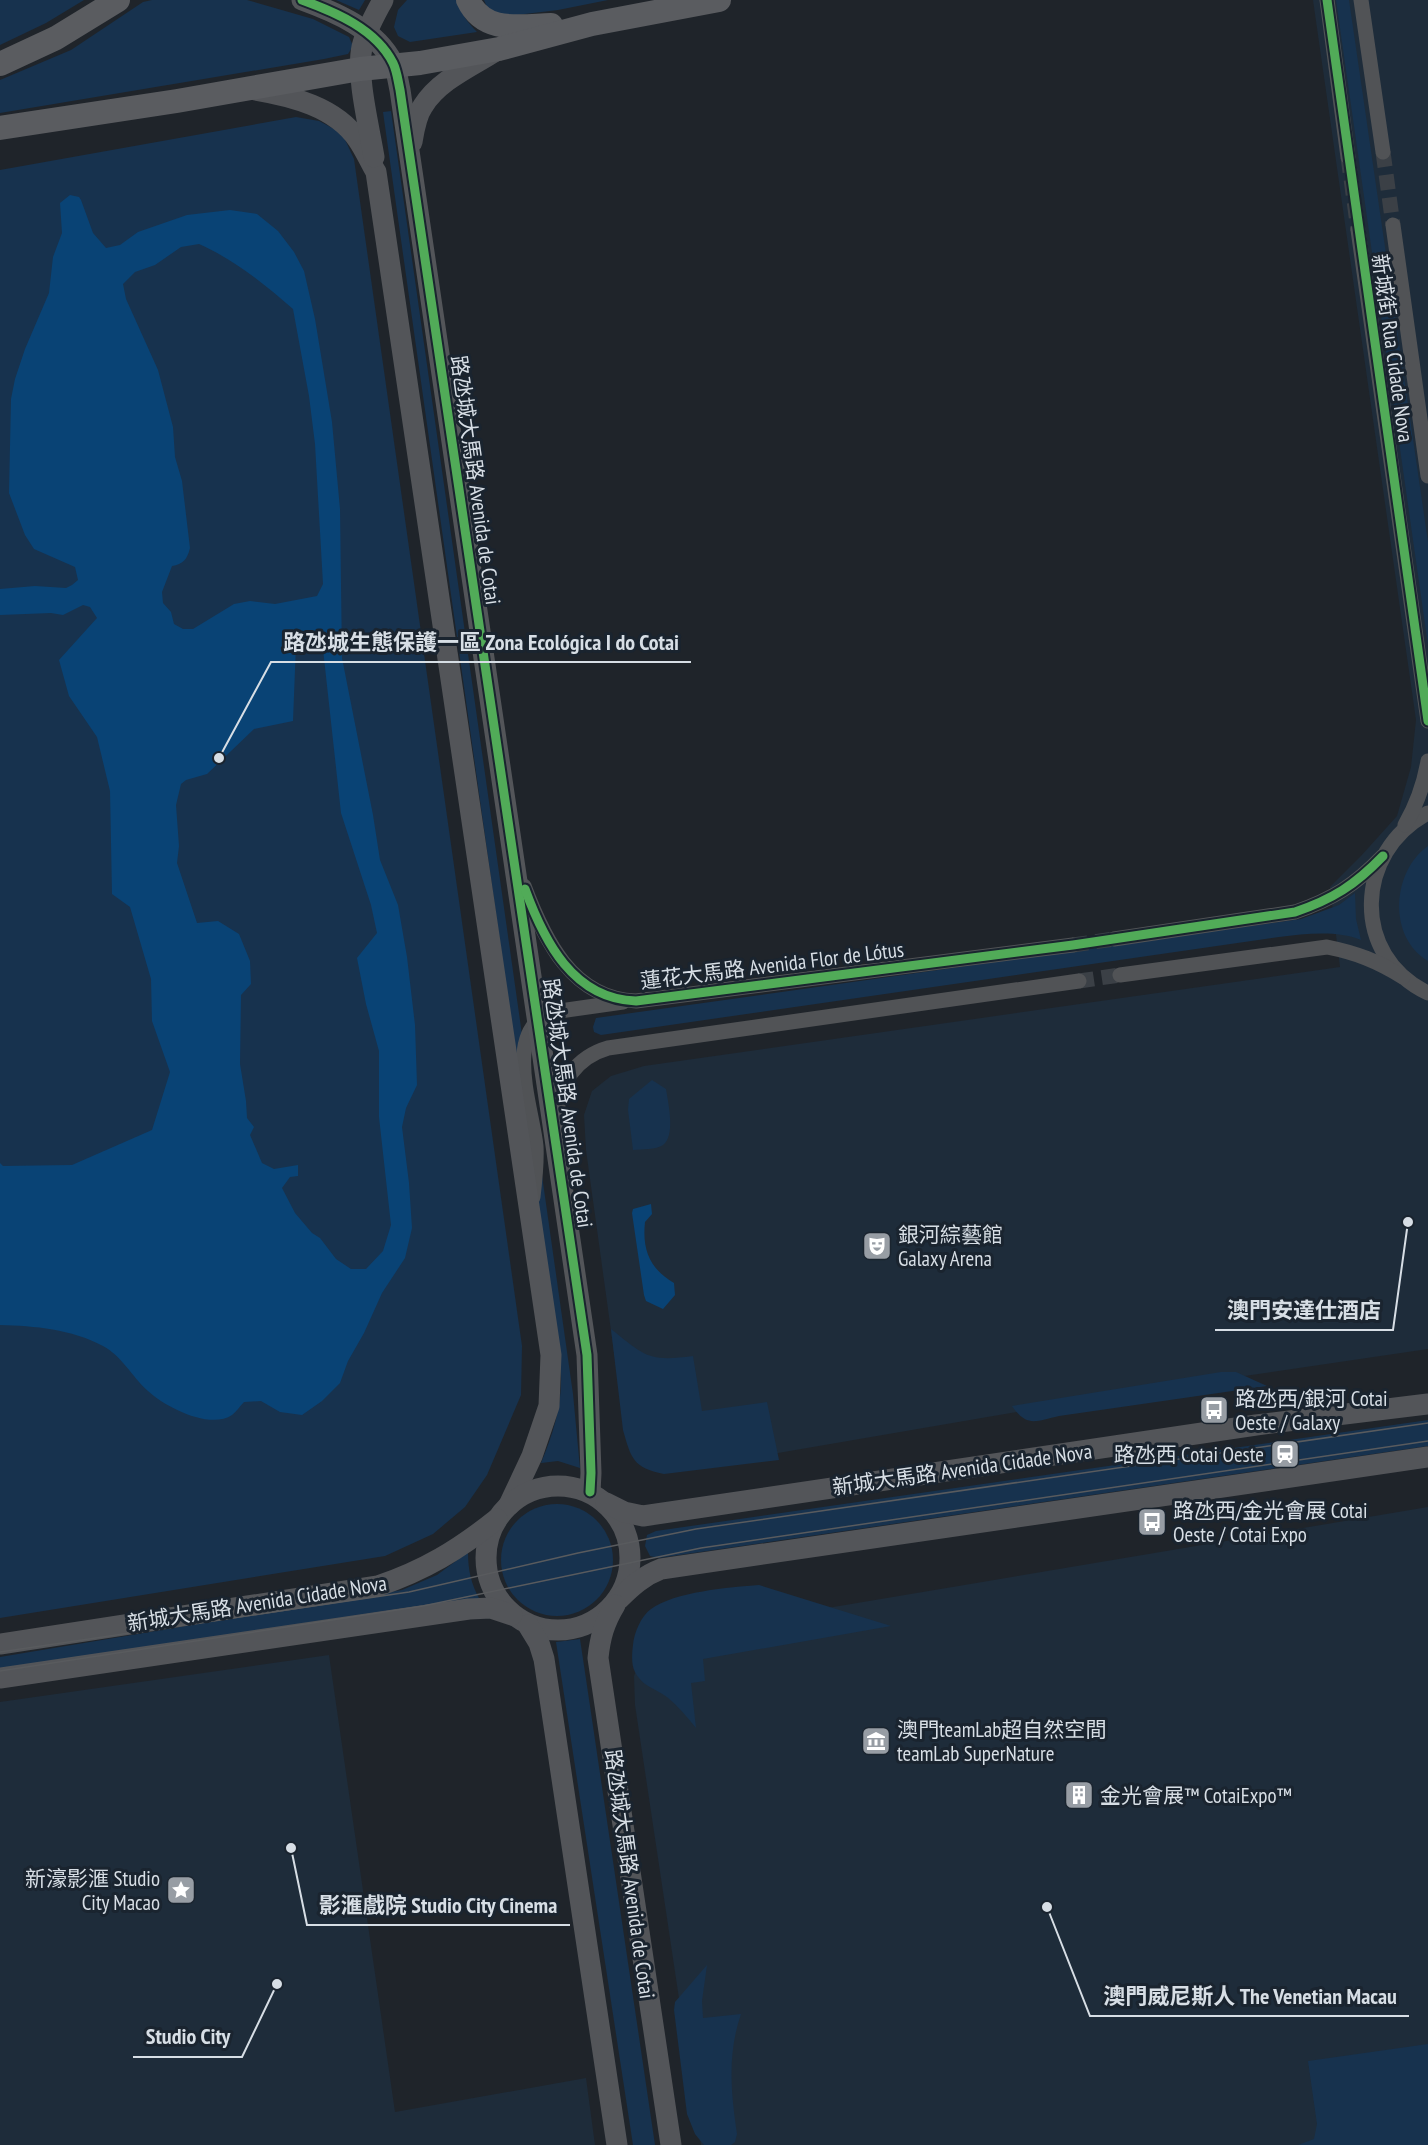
<svg xmlns="http://www.w3.org/2000/svg" width="1428" height="2145" viewBox="0 0 1428 2145" font-family="'PT Sans Narrow','Noto Sans SC',sans-serif">
	<style>
		.built { fill: #1e2c3a }
		.green { fill: #17324e }
		.water { fill: #094375; fill-rule: evenodd }
		.lines { fill: none; stroke-linecap: round; stroke-linejoin: round }
		.street-tunnel { stroke: #3b4046; stroke-width: 15; stroke-dasharray: 15 8; stroke-linecap: butt }
		.street { stroke: #515356; stroke-width: 15 }
		.secondary { stroke: #535559; stroke-width: 21 }
		.primary { stroke: #5a5c60; stroke-width: 24 }
		.tram { stroke: #595b5e; stroke-width: 1.5 }
		.cycleway-casing { stroke: #1a242f; stroke-width: 13 }
		.cycleway { stroke: #51ab58; stroke-width: 9 }
		.labels { text-anchor: middle; dominant-baseline: central; stroke-width: 6; stroke-linejoin: round; paint-order: stroke }
		.street-label { font-size: 21px; fill: #d7dee5; stroke: #1a242f }
		.poi-label { font-size: 21px; fill: #d7dee5; stroke: #1a242f; text-anchor: start }
		.leader { fill: none; stroke: #d7dee5; stroke-width: 2 }
		.callout-dot { fill: #d7dee5; stroke: #1a242f; stroke-width: 2 }
		.callout-label { font-size: 22px; text-anchor: middle; font-weight: bold; fill: #d7dee5; stroke: #1a242f; stroke-width: 6; stroke-linejoin: round; paint-order: stroke }
	</style>
	<rect width="100%" height="100%" fill="#1f242a"/>
	<g class="built">
		<path d="M 1313,0 L 1428,0 L 1428,1349 L 1128,1393 L 685,1469 L 621,1403 L 586,1150 L 584,1115 L 592,1091 L 611,1076 L 644,1066 L 1340,967 L 1330,887 L 1361,856 L 1397,816 L 1411,767 L 1416,720 Z"/>
		<path d="M 1428,1507 L 1428,2145 L 701,2145 L 635,1705 L 634,1676 L 640,1661 L 685,1632 Z"/>
		<path d="M 329,1655 L 395,2112 L 586,2078 L 595,2145 L 0,2145 L 0,1702 Z"/>
	</g>
	<g class="green">
		<path d="M 0,0 L 84,0 L 46,23 L 0,45 Z"/>
		<path d="M 152,0 L 247,0 L 313,19 L 349,37 L 353,46 L 348,54 L 324,59 L 0,113 L 0,80 L 71,50 L 143,2 Z"/>
		<path d="M 336,0 L 365,0 L 359,10 Z"/>
		<path d="M 407,0 L 457,0 C 461,13 467,22 477,32 L 410,42 L 398,36 L 394,27 L 398,10 Z"/>
		<path d="M 484,0 L 608,0 L 558,10 L 500,17 L 487,7 Z"/>
		<path d="M 1336,0 L 1349,0 L 1428,542 L 1428,645 Z"/>
		<path d="M 391,111 L 573,1394 L 580,1468 L 558,1461 L 541,1463 C 553,1434 562,1406 561,1375 L 383,112 Z"/>
		<path d="M 296,117 L 319,121 L 342,133 L 354,159 L 522,1346 L 521,1395 L 487,1475 L 465,1507 L 433,1534 L 385,1556 L 0,1618 L 0,170 Z"/>
		<path d="M 1428,846 L 1428,961 C 1387,937 1392,871 1428,846 Z"/>
		<path d="M 1355,893 L 1356,919 L 1361,940 C 1336,930 1306,934 1279,937 L 601,1035 L 594,1032 L 593,1027 L 596,1018 L 1301,919 L 1339,905 Z"/>
		<path d="M 652,1080 L 666,1089 C 668,1102 676,1136 663,1145 C 656,1150 642,1149 633,1150 L 628,1110 L 629,1099 Z"/>
		<path d="M 611,1329 C 645,1356 648,1362 693,1356 L 702,1411 L 767,1402 L 779,1460 L 664,1474 C 633,1468 631,1458 623,1430 Z"/>
		<path d="M 1221,1372 L 1236,1372 L 1267,1386 L 1059,1416 C 1036,1421 1027,1428 1012,1406 Z"/>
		<path d="M 1428,1420 L 1428,1446 L 659,1558 L 650,1556 L 645,1546 L 647,1535 L 656,1531 Z"/>
		<circle cx="557" cy="1560" r="56"/>
		<path d="M 468,1552 C 468,1570 471,1584 480,1600 L 0,1669 L 0,1657 L 402,1590 L 437,1575 Z"/>
		<path d="M 759,1585 L 891,1626 L 703,1659 L 705,1681 L 691,1683 L 696,1728 C 687,1717 678,1706 667,1697 C 655,1688 643,1687 635,1672 C 631,1665 632,1653 633,1645 C 634,1633 641,1616 651,1609 C 674,1592 730,1587 759,1585 Z"/>
		<path d="M 580,1639 L 586,1679 L 655,2145 L 633,2145 L 556,1642 Z"/>
		<path d="M 707,1965 L 702,2001 L 703,2018 L 741,2014 C 727,2055 731,2092 737,2134 L 735,2142 L 731,2145 L 704,2145 L 695,2134 L 687,2114 L 674,2010 L 675,2002 Z"/>
		<path d="M 1428,2044 L 1428,2145 L 1298,2145 L 1314,2139 L 1317,2124 L 1308,2061 Z"/>
	</g>
	<g class="water">
		<path d="M 70,195 L 79,197 L 81,200 L 93,233 L 106,248 L 120,245 L 138,232 L 187,215 L 230,210 L 257,214 L 278,231 L 294,252 L 304,271 L 315,319 L 332,422 L 340,509 L 342,658 L 373,815 L 380,860 L 398,905 L 407,957 L 415,1025 L 417,1085 L 406,1108 L 402,1127 L 409,1183 L 412,1228 L 405,1258 L 382,1293 L 364,1333 L 348,1361 L 340,1383 L 322,1401 L 302,1415 L 280,1412 L 261,1401 L 244,1402 C 240,1406 236,1412 232,1415 C 210,1430 165,1407 148,1391 C 132,1377 122,1356 103,1346 C 71,1329 35,1326 0,1325 L 0,1163 L 3,1166 L 72,1165 L 152,1130 L 170,1072 L 152,1021 L 151,979 L 130,907 L 112,894 L 110,791 L 97,737 L 69,696 L 59,660 L 97,618 L 90,607 L 83,605 L 63,615 L 51,613 L 0,615 L 0,589 L 35,586 L 66,588 L 72,585 L 78,580 L 75,567 L 34,549 L 25,535 L 9,493 L 11,399 L 15,379 L 25,349 L 49,293 L 53,257 L 62,233 L 60,203 ZM 199,244 C 235,260 264,284 293,309 L 309,396 L 315,444 L 323,584 L 317,596 L 275,604 L 250,601 L 234,604 L 193,629 L 183,629 L 174,624 L 171,612 L 163,603 L 162,592 L 172,566 C 183,564 187,560 190,548 L 182,481 L 175,457 L 173,427 L 158,370 L 126,299 L 123,284 L 135,272 L 155,265 L 181,247 ZM 315,635 L 322,640 L 341,813 L 371,905 L 377,933 L 357,958 L 366,1004 L 379,1051 L 379,1117 L 391,1225 L 383,1251 L 366,1269 L 351,1269 L 336,1259 L 320,1238 L 312,1233 L 295,1213 L 282,1188 L 290,1177 L 298,1176 L 298,1165 L 274,1169 L 262,1163 L 250,1135 L 254,1127 L 247,1118 L 246,1101 L 240,1064 L 241,995 L 251,984 L 250,961 L 239,934 L 218,921 L 197,923 L 177,863 L 179,846 L 176,805 L 181,784 L 186,780 L 207,774 L 254,729 L 293,721 L 296,644 Z"/>
		<path d="M 651,1204 L 652,1214 L 645,1222 C 642,1250 650,1269 674,1283 L 675,1295 L 663,1309 L 646,1301 L 644,1295 L 632,1213 L 633,1209 Z"/>
	</g>
	<g class="lines">
		<g class="street-tunnel">
			<path d="M 1383,152 L 1393,225"/>
			<path d="M 1348,157 L 1358,230"/>
			<path d="M 1073,945 L 1114,939"/>
			<path d="M 1079,981 L 1120,975"/>
		</g>
		<g class="street">
			<path d="M 1327,0 L 1348,157"/>
			<path d="M 1361,0 L 1383,152"/>
			<path d="M 1393,225 L 1428,476"/>
			<path d="M 1358,230 L 1428,721"/>
			<path d="M 1428,813 C 1355,851 1350,956 1428,993"/>
			<path d="M 1405,825 C 1417,804 1424,784 1428,761"/>
			<path d="M 524,886 C 544,939 572,999 636,1001 L 1073,945"/>
			<path d="M 1114,939 L 1295,912 C 1333,899 1355,885 1383,856"/>
			<path d="M 1120,975 L 1327,947 C 1357,953 1377,961 1403,977"/>
			<path d="M 557,1116 C 558,1083 577,1057 608,1048 L 1079,981"/>
			<path d="M 533,1197 C 535,1180 537,1163 536,1146 C 532,1107 502,1030 553,1012 L 623,1002"/>
		</g>
		<g class="secondary">
			<path d="M 302,0 C 335,12 376,29 393,63 C 397,71 398,81 400,90 L 587,1355 L 591,1473 L 590,1492"/>
			<path d="M 255,90 C 291,96 336,107 358,140 C 365,150 370,162 376,172 L 551,1355 L 549,1406 L 532,1456 L 509,1505"/>
			<path d="M 412,142 C 414,130 416,116 423,106 C 438,81 470,67 494,52"/>
			<path d="M 374,157 C 369,126 356,76 362,47 C 366,30 375,15 383,0"/>
			<circle cx="558" cy="1558" r="72"/>
			<path d="M 606,1503 L 624,1512 L 643,1516 L 1256,1425 L 1428,1404"/>
			<path d="M 619,1599 C 632,1586 643,1576 661,1569 L 1428,1457"/>
			<path d="M 615,1605 C 604,1623 600,1638 598,1658 L 671,2145"/>
			<path d="M 528,1625 L 539,1643 L 544,1659 L 617,2145"/>
			<path d="M 0,1644 L 378,1586 C 425,1570 458,1550 497,1519"/>
			<path d="M 0,1678 L 469,1609 L 491,1608 L 512,1615"/>
		</g>
		<g class="primary">
			<path d="M 468,0 C 484,34 519,26 551,25"/>
			<path d="M 0,64 L 56,38 L 118,0"/>
			<path d="M 0,128 L 177,101 L 360,69 L 420,63 L 499,49 L 592,24 L 719,0"/>
		</g>
		<g class="tram">
			<path d="M 0,1652 L 409,1592 L 578,1553 L 696,1529 L 1428,1423"/>
			<path d="M 0,1671 L 423,1606 L 701,1548 L 1428,1441"/>
		</g>
		<g class="cycleway-casing">
			<g id="cycleway">
				<path d="M 302,0 C 335,12 376,29 393,63 C 397,71 398,81 400,90 L 587,1355 L 591,1473 L 590,1492"/>
				<path d="M 1327,0 L 1428,721"/>
				<path d="M 525,889 C 544,941 573,999 636,1001 L 1073,945 L 1295,912 C 1333,899 1355,885 1383,856"/>
			</g>
		</g>
		<use href="#cycleway" class="cycleway"/>
	</g>
	<defs>
		<g id="theatre-square" transform="scale(1.5)"><rect x="-9" y="-9" width="18" height="18" rx="4" fill="#979da4" stroke="#1a242f"/><path d="M-5-5.5Q0-4 5-5.5V0Q5 5 0 6Q-5 5-5 0ZM-3.3-2.5H-1v1.5H-3.3ZM1-2.5H3.3v1.5H1ZM-2.8 1Q0 5.5 2.8 1Z" fill="#fff"/></g>
		<g id="bus-square" transform="scale(1.5)"><rect x="-9" y="-9" width="18" height="18" rx="4" fill="#979da4" stroke="#1a242f"/><path d="M-5-6H5V4H4V6H2V4H-2V6H-4V4H-5ZM-3.5-4V0h7V-4ZM-3.5 1.2v1.5H-2V1.2ZM2 1.2v1.5H3.5V1.2Z" fill="#fff"/></g>
		<g id="station-square" transform="scale(1.5)"><rect x="-9" y="-9" width="18" height="18" rx="4" fill="#979da4" stroke="#1a242f"/><path d="M-3-6H3Q5-6 5-4V2Q5 4 3 4L4.5 6H3L1.5 4h-3L-3 6H-4.5L-3 4Q-5 4-5 2V-4Q-5-6-3-6ZM-3.5-4v3h7v-3ZM-3.5 1v1.5H-2V1ZM2 1v1.5H3.5V1Z" fill="#fff"/></g>
		<g id="museum-square" transform="scale(1.5)"><rect x="-9" y="-9" width="18" height="18" rx="4" fill="#979da4" stroke="#1a242f"/><path d="M0-6L6-3V-2H-6V-3ZM-5-1h2V3h-2ZM-1-1h2V3h-2ZM3-1h2V3H3ZM-6 4H6V6H-6Z" fill="#fff"/></g>
		<g id="building-square" transform="scale(1.5)"><rect x="-9" y="-9" width="18" height="18" rx="4" fill="#979da4" stroke="#1a242f"/><path d="M-4-6H4V6H1V3H-1V6H-4ZM-2.5-4.3h1.7v1.8h-1.7ZM.8-4.3h1.7v1.8H.8ZM-2.5-1h1.7V.8h-1.7ZM.8-1h1.7V.8H.8Z" fill="#fff"/></g>
		<g id="sight-square" transform="scale(1.5)"><rect x="-9" y="-9" width="18" height="18" rx="4" fill="#979da4" stroke="#1a242f"/><path d="M0-6L1.8-2.2L6-1.7L2.9 1.2L3.7 5.4L0 3.3L-3.7 5.4L-2.9 1.2L-6-1.7L-1.8-2.2Z" fill="#fff"/></g>
	</defs>
	<g fill-rule="evenodd">
		<use href="#theatre-square" x="877" y="1246"/>
		<use href="#bus-square" x="1214" y="1410"/>
		<use href="#station-square" x="1285" y="1454"/>
		<use href="#bus-square" x="1152" y="1522"/>
		<use href="#museum-square" x="876" y="1741"/>
		<use href="#building-square" x="1079" y="1795"/>
		<use href="#sight-square" x="181" y="1890"/>
	</g>
	<g class="labels">
		<g class="street-label">
			<text transform="translate(1393 348) rotate(82)">新城街 Rua Cidade Nova</text>
			<text transform="translate(476 480) rotate(82)">路氹城大馬路 Avenida de Cotai</text>
			<text transform="translate(772 965) rotate(-7)">蓮花大馬路 Avenida Flor de Lótus</text>
			<text transform="translate(568 1103) rotate(82)">路氹城大馬路 Avenida de Cotai</text>
			<text transform="translate(962 1469) rotate(-8)">新城大馬路 Avenida Cidade Nova</text>
			<text transform="translate(257 1603) rotate(-9)">新城大馬路 Avenida Cidade Nova</text>
			<text transform="translate(630 1874) rotate(82)">路氹城大馬路 Avenida de Cotai</text>
		</g>
		<g class="poi-label">
			<text x="898" y="1234">銀河綜藝館<tspan x="898" dy="24">Galaxy Arena</tspan></text>
			<text x="1235" y="1398">路氹西/銀河 Cotai<tspan x="1235" dy="24">Oeste / Galaxy</tspan></text>
			<text x="1264" y="1454" text-anchor="end">路氹西 Cotai Oeste</text>
			<text x="1173" y="1510">路氹西/金光會展 Cotai<tspan x="1173" dy="24">Oeste / Cotai Expo</tspan></text>
			<text x="897" y="1729">澳門teamLab超自然空間<tspan x="897" dy="24">teamLab SuperNature</tspan></text>
			<text x="1100" y="1795">金光會展™ CotaiExpo™</text>
			<text x="160" y="1878" text-anchor="end">新濠影滙 Studio<tspan x="160" dy="24">City Macao</tspan></text>
		</g>
	</g>
	<path class="leader" d="M219 758L271 662H691M1408 1222L1393 1330H1215M291 1848L307 1925H570M1047 1907L1090 2016H1409M277 1984L242 2057H133"/>
	<g class="callout-dot">
		<circle cx="219" cy="758" r="6"/>
		<circle cx="1408" cy="1222" r="6"/>
		<circle cx="291" cy="1848" r="6"/>
		<circle cx="1047" cy="1907" r="6"/>
		<circle cx="277" cy="1984" r="6"/>
	</g>
	<g class="callout-label">
		<text x="481" y="650">路氹城生態保護一區 Zona Ecológica I do Cotai</text>
		<text x="1304" y="1318">澳門安達仕酒店</text>
		<text x="438" y="1913">影滙戲院 Studio City Cinema</text>
		<text x="1250" y="2004">澳門威尼斯人 The Venetian Macau</text>
		<text x="188" y="2044">Studio City</text>
	</g>
</svg>
